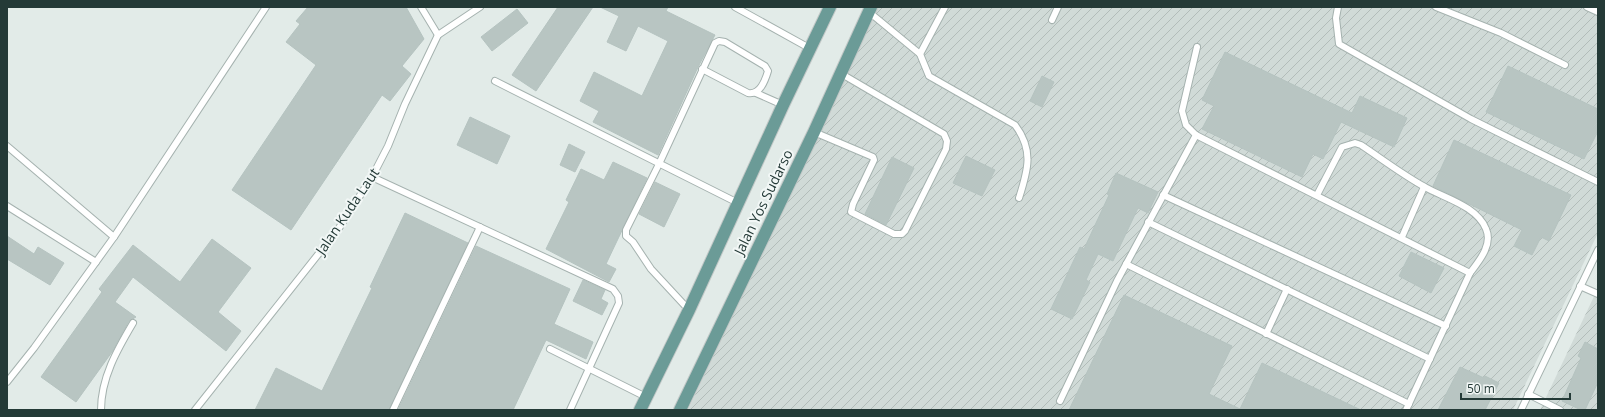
<svg xmlns="http://www.w3.org/2000/svg" width="1605" height="417" viewBox="0 0 1605 417" font-family="'Open Sans',sans-serif">
	<style>
		.industrial { fill: url(#industrial-furrows) }
		.building { fill: #b8c5c2; stroke: #b5c3c0 }
		.lines { fill: none; stroke-linecap: round; stroke-linejoin: round }
		.service-casing { stroke: #a5b2af; stroke-width: 8 }
		.primary-casing { stroke: #c2c8c7; stroke-width: 14 }
		.service { stroke: #fff; stroke-width: 6 }
		.primary { stroke: #6b9b97; stroke-width: 12 }
		.labels { text-anchor: middle; dominant-baseline: central; stroke-width: 4; stroke-linejoin: round; paint-order: stroke }
		.street-label { font-size: 14px; fill: #243a37; stroke: #f2f7f6 }
	</style>
	<defs>
		<pattern id="industrial-furrows" width="10" height="10" patternUnits="userSpaceOnUse"><rect width="10" height="10" fill="#d0dad7"/><path d="M-1 1l2-2M0 10L10 0M9 11l2-2" fill="none" stroke="#b2bcb9"/></pattern>
	</defs>
	<rect width="100%" height="100%" fill="#e2ebe8"/>
	<g class="industrial">
		<path d="M 877,7 L 1598,7 L 1598,233 L 1513,410 L 688,410 Z"/>
		<path d="M 1598,288 L 1598,410 L 1540,410 Z"/>
	</g>
	<g class="building">
		<path d="M 308,7 L 406,7 L 424,39 L 402,66 L 411,74 L 390,101 L 382,95 L 291,230 L 232,190 L 316,65 L 286,42 L 300,24 L 296,21 Z"/>
		<path d="M 558,7 L 593,7 L 536,91 L 512,75 Z"/>
		<path d="M 600,7 L 668,7 L 666,11 L 715,35 L 698,67 L 658,155 L 593,122 L 599,111 L 580,101 L 594,72 L 642,96 L 668,41 L 638,26 L 626,51 L 607,42 L 619,16 Z"/>
		<path d="M 517,9 L 528,23 L 492,51 L 481,37 Z"/>
		<path d="M 1225,52 L 1352,113 L 1360,96 L 1407,118 L 1394,147 L 1341,122 L 1323,159 L 1313,154 L 1302,177 L 1202,129 L 1214,106 L 1202,100 Z"/>
		<path d="M 1508,66 L 1598,109 L 1598,131 L 1584,159 L 1486,112 Z"/>
		<path d="M 1042,76 L 1054,82 L 1042,107 L 1030,101 Z"/>
		<path d="M 470,117 L 510,136 L 497,164 L 457,145 Z"/>
		<path d="M 1454,140 L 1571,195 L 1549,241 L 1541,237 L 1532,255 L 1514,246 L 1522,230 L 1433,186 Z"/>
		<path d="M 569,144 L 585,152 L 575,172 L 560,165 Z"/>
		<path d="M 966,156 L 995,170 L 982,196 L 953,183 Z"/>
		<path d="M 892,157 L 914,168 L 886,225 L 865,214 Z"/>
		<path d="M 613,162 L 647,178 L 606,264 L 616,269 L 609,282 L 546,249 L 569,202 L 566,200 L 581,169 L 604,180 Z"/>
		<path d="M 1116,173 L 1158,192 L 1148,213 L 1138,208 L 1113,261 L 1098,254 L 1086,280 L 1090,282 L 1072,319 L 1051,309 L 1080,247 L 1084,249 L 1109,195 L 1107,194 Z"/>
		<path d="M 655,182 L 680,194 L 664,227 L 639,214 Z"/>
		<path d="M 405,213 L 468,243 L 389,410 L 255,410 L 276,368 L 322,391 L 372,288 L 370,287 Z"/>
		<path d="M 7,236 L 34,254 L 38,247 L 64,263 L 50,285 L 7,259 Z"/>
		<path d="M 212,239 L 251,268 L 218,312 L 241,331 L 226,351 L 133,277 L 115,302 L 136,317 L 129,321 L 112,352 L 76,402 L 41,377 L 102,292 L 99,289 L 133,245 L 180,282 Z"/>
		<path d="M 476,246 L 570,289 L 554,324 L 593,342 L 586,359 L 546,340 L 513,410 L 398,410 Z"/>
		<path d="M 1411,252 L 1444,268 L 1431,293 L 1399,276 Z"/>
		<path d="M 583,280 L 605,290 L 601,299 L 608,303 L 602,315 L 573,301 Z"/>
		<path d="M 1124,295 L 1232,346 L 1209,394 L 1240,409 L 1262,363 L 1361,410 L 1069,410 Z"/>
		<path d="M 1585,342 L 1598,349 L 1598,382 L 1585,410 L 1581,410 L 1562,401 L 1581,358 L 1578,356 Z"/>
		<path d="M 1460,367 L 1484,378 L 1485,376 L 1499,383 L 1485,410 L 1438,410 Z"/>
	</g>
	<g class="lines">
		<g class="service-casing">
			<g id="service">
				<path d="M 421,7 L 438,35"/>
				<path d="M 735,7 L 811,49"/>
				<path d="M 1338,7 L 1336,18 L 1339,44 L 1471,119 L 1598,182"/>
				<path d="M 1436,7 L 1501,33 L 1565,65"/>
				<path d="M 1587,7 L 1598,12"/>
				<path d="M 869,12 L 920,54 L 929,76 L 1015,125 C 1034,150 1028,170 1019,198"/>
				<path d="M 1052,20 L 1058,7"/>
				<path d="M 1197,47 L 1182,111 L 1186,125 L 1196,135 L 1470,273 L 1406,410"/>
				<path d="M 920,54 L 945,7"/>
				<path d="M 495,81 L 738,203"/>
				<path d="M 756,93 L 783,105"/>
				<path d="M 814,132 L 873,157 L 874,160 L 853,204 L 851,212 L 894,234 L 902,234 L 905,231 L 946,149 L 947,141 L 944,134 L 840,73"/>
				<path d="M 7,146 L 114,237"/>
				<path d="M 372,177 L 613,289 L 618,296 L 619,303 L 570,410"/>
				<path d="M 1163,195 L 1446,326"/>
				<path d="M 1317,195 L 1342,147 L 1355,143 L 1361,145 C 1382,159 1403,175 1425,187 C 1444,198 1477,206 1486,229 C 1493,245 1479,261 1470,273"/>
				<path d="M 7,206 L 96,262"/>
				<path d="M 1148,222 L 1430,359"/>
				<path d="M 1402,237 L 1424,187"/>
				<path d="M 1126,264 L 1409,404"/>
				<path d="M 1580,286 L 1598,294"/>
				<path d="M 689,310 L 651,269 L 633,242 L 626,236 L 626,230 L 659,164 L 715,43 L 719,41 L 725,42 L 765,66 L 768,71 C 765,81 760,95 748,93 L 702,69"/>
				<path d="M 1266,334 L 1287,289"/>
				<path d="M 550,349 L 646,397"/>
				<path d="M 7,382 L 34,348 L 114,237 L 266,7"/>
				<path d="M 1528,394 L 1560,410"/>
				<path d="M 1060,401 L 1117,281 L 1196,135"/>
				<path d="M 101,410 C 101,378 117,350 133,323"/>
				<path d="M 195,410 L 339,228 L 372,177 L 388,146 L 405,104 L 438,35 L 480,7"/>
				<path d="M 393,410 L 480,227"/>
				<path d="M 1521,410 L 1598,250"/>
			</g>
		</g>
		<g class="primary-casing">
			<g id="primary">
				<path d="M 640,410 L 689,310 L 783,105 L 830,7"/>
				<path d="M 680,410 L 814,132 L 871,7"/>
			</g>
		</g>
		<use href="#service" class="service"/>
		<use href="#primary" class="primary"/>
	</g>
	<g class="labels">
		<g class="street-label">
			<text transform="translate(763 202) rotate(-64)">Jalan Yos Sudarso</text>
			<text transform="translate(347 211) rotate(-56)">Jalan Kuda Laut</text>
		</g>
	</g>
	<rect width="1605" height="417" fill="none" stroke="#243a37" stroke-width="16"/>
	<path d="M1461 393v6h109v-6" fill="none" stroke="#243a37" stroke-width="2"/>
	<text x="1467" y="393" font-size="12" fill="#243a37" stroke="#f2f7f6" stroke-width="3" paint-order="stroke">50 m</text>
</svg>
